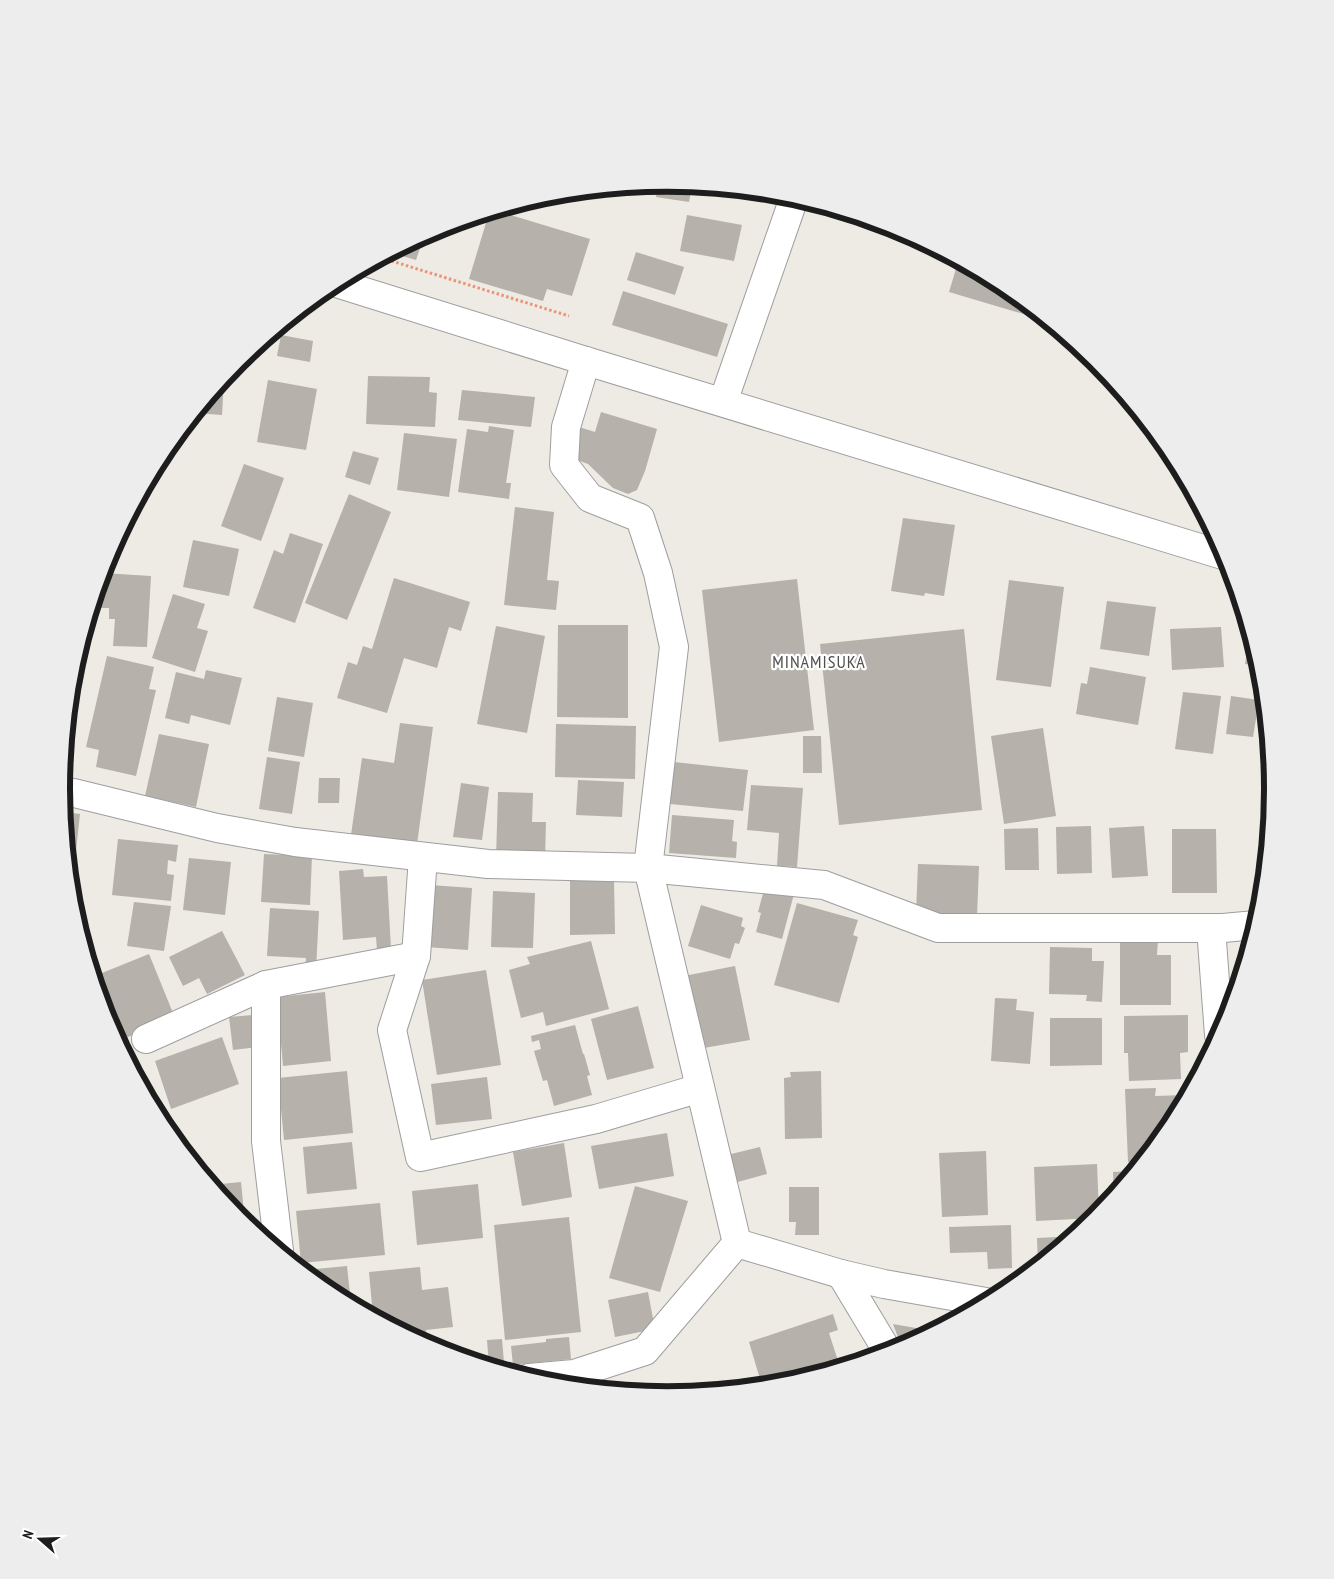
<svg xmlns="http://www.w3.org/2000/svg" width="1334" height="1579" viewBox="0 0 1334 1579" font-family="'PT Sans Narrow',sans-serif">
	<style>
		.building { fill: #b6b1aa }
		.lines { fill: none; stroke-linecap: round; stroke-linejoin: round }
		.minor-casing { stroke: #9e9e9e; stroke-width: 30 }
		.tertiary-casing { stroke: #9e9e9e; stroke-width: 30 }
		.path { stroke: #ea9377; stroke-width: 3; stroke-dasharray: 2.5 2.5; stroke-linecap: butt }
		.minor { stroke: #fff; stroke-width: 28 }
		.tertiary { stroke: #fff; stroke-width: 28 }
		.labels { text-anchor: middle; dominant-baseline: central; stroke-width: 4.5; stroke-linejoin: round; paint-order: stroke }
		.quarter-label { font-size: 18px; letter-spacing: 1px; fill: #505050; stroke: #fff }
		.rim { fill: none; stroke: #1d1d1d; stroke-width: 6 }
	</style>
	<rect width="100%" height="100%" fill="#edebe4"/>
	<g class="building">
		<path d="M 667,184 L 692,186 L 689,202 L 656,197 L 658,185 Z"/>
		<path d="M 497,211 L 590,239 L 572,296 L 547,289 L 543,301 L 469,279 L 489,213 Z"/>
		<path d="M 687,215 L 742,225 L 734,261 L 680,251 Z"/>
		<path d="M 424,236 L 416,260 L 392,253 Z"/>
		<path d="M 636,252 L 684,267 L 675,295 L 627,280 Z"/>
		<path d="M 958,262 L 1004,286 L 1047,321 L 949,292 Z"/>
		<path d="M 623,291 L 728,324 L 717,357 L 612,325 Z"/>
		<path d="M 281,335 L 313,341 L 310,362 L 277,356 Z"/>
		<path d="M 368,376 L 430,377 L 429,392 L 437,393 L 435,427 L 366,424 Z"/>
		<path d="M 224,379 L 222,415 L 196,413 Z"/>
		<path d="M 268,380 L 317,389 L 306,450 L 257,442 Z"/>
		<path d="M 462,390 L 535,397 L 531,427 L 458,420 Z"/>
		<path d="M 601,412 L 657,429 L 645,471 L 637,490 L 628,494 L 613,488 L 588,464 L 569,457 L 579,427 L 595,432 Z"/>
		<path d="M 489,426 L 514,430 L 506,483 L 511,483 L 509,499 L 458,492 L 467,429 L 488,432 Z"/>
		<path d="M 404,433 L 457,439 L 449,497 L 397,490 Z"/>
		<path d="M 353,451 L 379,458 L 370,485 L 345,477 Z"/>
		<path d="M 244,464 L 284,478 L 261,541 L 221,526 Z"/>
		<path d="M 349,494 L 391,512 L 347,620 L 305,603 Z"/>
		<path d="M 515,507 L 554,512 L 547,580 L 559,581 L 556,610 L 504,605 Z"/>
		<path d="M 903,518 L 955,525 L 944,596 L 925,593 L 924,596 L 891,591 Z"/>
		<path d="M 290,533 L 323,544 L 295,623 L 253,608 L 274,550 L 283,554 Z"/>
		<path d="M 193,540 L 239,549 L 229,596 L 183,587 Z"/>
		<path d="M 103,573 L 151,576 L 147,647 L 113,646 L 115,619 L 109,619 L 109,608 L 98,608 L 100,583 Z"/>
		<path d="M 394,578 L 470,602 L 461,631 L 449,627 L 437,668 L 404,658 L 387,713 L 337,698 L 348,662 L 357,665 L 363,646 L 372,649 Z"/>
		<path d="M 797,579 L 814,730 L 719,742 L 702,590 Z"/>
		<path d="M 1009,580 L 1064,587 L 1051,687 L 996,680 Z"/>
		<path d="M 173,594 L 205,604 L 197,628 L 208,631 L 195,672 L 152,658 Z"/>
		<path d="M 1107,601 L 1156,607 L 1149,656 L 1100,649 Z"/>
		<path d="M 558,625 L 628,625 L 628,718 L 557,717 Z"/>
		<path d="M 496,626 L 545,636 L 527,733 L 477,724 Z"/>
		<path d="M 1221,627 L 1224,667 L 1172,670 L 1170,629 Z"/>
		<path d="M 964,629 L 982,810 L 839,825 L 820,644 Z"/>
		<path d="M 1250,634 L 1252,641 L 1260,666 L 1245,664 Z"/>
		<path d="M 81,644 L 90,646 L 82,685 L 72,683 L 73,671 Z"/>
		<path d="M 107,656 L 154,667 L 149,689 L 156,690 L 136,776 L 96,767 L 99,750 L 86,747 Z"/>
		<path d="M 1090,667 L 1146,677 L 1138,725 L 1076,714 L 1081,683 L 1087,684 Z"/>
		<path d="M 206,670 L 242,678 L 230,725 L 191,715 L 189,724 L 165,718 L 176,672 L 204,679 Z"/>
		<path d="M 1183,692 L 1221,696 L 1213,754 L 1175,749 Z"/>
		<path d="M 1231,696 L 1259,700 L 1253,737 L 1226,734 Z"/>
		<path d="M 277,697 L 313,703 L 304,757 L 268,751 Z"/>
		<path d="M 400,723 L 433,727 L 417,844 L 351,835 L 362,758 L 394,763 Z"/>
		<path d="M 556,724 L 636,726 L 635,779 L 555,777 Z"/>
		<path d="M 1043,728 L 1056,816 L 1004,824 L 991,736 Z"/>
		<path d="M 159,734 L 209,744 L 196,807 L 145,796 Z"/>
		<path d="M 803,736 L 821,736 L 822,773 L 803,773 Z"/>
		<path d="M 267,757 L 300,762 L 292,814 L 259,809 Z"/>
		<path d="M 674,762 L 748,770 L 743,811 L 670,804 Z"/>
		<path d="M 319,778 L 340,778 L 339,803 L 318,803 Z"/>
		<path d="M 578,780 L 624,782 L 622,817 L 576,815 Z"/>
		<path d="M 461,783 L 489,787 L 482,840 L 453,837 Z"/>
		<path d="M 751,785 L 803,788 L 797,867 L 777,866 L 779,833 L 747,830 Z"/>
		<path d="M 498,792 L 533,793 L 532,822 L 546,822 L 545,860 L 496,858 Z"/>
		<path d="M 64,812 L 80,814 L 73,879 L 70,878 Z"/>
		<path d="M 672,815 L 734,820 L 732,841 L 737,842 L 736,858 L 669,853 Z"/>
		<path d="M 1091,826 L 1092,873 L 1057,874 L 1056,827 Z"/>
		<path d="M 1144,826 L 1148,876 L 1112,878 L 1109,828 Z"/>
		<path d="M 1038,828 L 1039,870 L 1005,870 L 1004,829 Z"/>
		<path d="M 1172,829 L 1216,829 L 1217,893 L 1172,893 Z"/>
		<path d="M 118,839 L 178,845 L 176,862 L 168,860 L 167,874 L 174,875 L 171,901 L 112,895 Z"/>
		<path d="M 264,854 L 312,856 L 310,905 L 261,902 Z"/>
		<path d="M 189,858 L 231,862 L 225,915 L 183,910 Z"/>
		<path d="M 918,864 L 979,866 L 977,916 L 916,913 Z"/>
		<path d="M 363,869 L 364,877 L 387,876 L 391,949 L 377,950 L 376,937 L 343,940 L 339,871 Z"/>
		<path d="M 614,880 L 615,934 L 570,935 L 570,881 Z"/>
		<path d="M 430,885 L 472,888 L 468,950 L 426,947 Z"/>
		<path d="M 765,886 L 794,894 L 782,939 L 756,932 L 761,913 L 758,912 Z"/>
		<path d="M 493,891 L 535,893 L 533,948 L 491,947 Z"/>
		<path d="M 72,894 L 79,894 L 79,925 L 73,907 Z"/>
		<path d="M 134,902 L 171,906 L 164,951 L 127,946 Z"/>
		<path d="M 797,903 L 858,920 L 853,935 L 858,937 L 839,1003 L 774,985 Z"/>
		<path d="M 701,905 L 743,918 L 741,926 L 745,928 L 739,944 L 735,943 L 730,959 L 688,946 Z"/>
		<path d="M 270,908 L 319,911 L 316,970 L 305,970 L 306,958 L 267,956 Z"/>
		<path d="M 222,931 L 245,975 L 207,994 L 199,978 L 183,986 L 169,957 Z"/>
		<path d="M 1120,940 L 1158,940 L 1157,955 L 1171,955 L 1171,1005 L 1120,1005 Z"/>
		<path d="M 591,941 L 609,1009 L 546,1026 L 543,1012 L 521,1018 L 509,970 L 530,964 L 527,957 Z"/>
		<path d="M 1050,947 L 1092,948 L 1092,961 L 1104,961 L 1102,1002 L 1086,1001 L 1087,995 L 1049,994 Z"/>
		<path d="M 149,954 L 175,1018 L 123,1039 L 97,975 Z"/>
		<path d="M 735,966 L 750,1040 L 698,1049 L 684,976 Z"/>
		<path d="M 486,970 L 501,1065 L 437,1075 L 422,980 Z"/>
		<path d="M 325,992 L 331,1061 L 283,1066 L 277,997 Z"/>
		<path d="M 995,998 L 1017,999 L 1016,1010 L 1034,1012 L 1030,1064 L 991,1061 Z"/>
		<path d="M 638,1006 L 654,1068 L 607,1080 L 591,1019 Z"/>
		<path d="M 253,1015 L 257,1047 L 233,1050 L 229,1017 Z"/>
		<path d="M 1188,1015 L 1188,1052 L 1180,1053 L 1181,1079 L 1129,1081 L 1128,1053 L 1124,1053 L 1124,1016 Z"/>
		<path d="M 1050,1018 L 1102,1018 L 1102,1065 L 1050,1066 Z"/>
		<path d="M 575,1025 L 583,1054 L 584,1054 L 590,1075 L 587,1076 L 592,1095 L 554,1106 L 547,1080 L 543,1081 L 534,1051 L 541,1049 L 539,1040 L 532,1042 L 531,1036 Z"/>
		<path d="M 222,1037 L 239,1084 L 171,1109 L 155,1061 Z"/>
		<path d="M 347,1071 L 353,1133 L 284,1140 L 278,1078 Z"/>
		<path d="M 821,1071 L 822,1138 L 785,1139 L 784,1078 L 791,1077 L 790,1072 Z"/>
		<path d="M 487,1077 L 492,1119 L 436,1125 L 431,1084 Z"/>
		<path d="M 1156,1088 L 1155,1096 L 1185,1095 L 1185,1100 L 1170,1126 L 1145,1158 L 1142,1158 L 1142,1161 L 1128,1162 L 1125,1089 Z"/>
		<path d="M 667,1133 L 674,1176 L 599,1189 L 591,1146 Z"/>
		<path d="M 352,1142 L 357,1189 L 307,1194 L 303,1147 Z"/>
		<path d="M 564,1143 L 572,1197 L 522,1206 L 513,1152 Z"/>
		<path d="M 760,1147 L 767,1174 L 734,1183 L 727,1155 Z"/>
		<path d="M 986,1151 L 988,1215 L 942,1217 L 939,1153 Z"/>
		<path d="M 1097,1164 L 1099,1213 L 1095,1218 L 1036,1221 L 1034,1167 Z"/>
		<path d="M 1134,1171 L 1114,1195 L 1113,1172 Z"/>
		<path d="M 241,1182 L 245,1223 L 238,1218 L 211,1185 Z"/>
		<path d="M 478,1184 L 483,1238 L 417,1245 L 412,1191 Z"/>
		<path d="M 635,1186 L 688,1201 L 660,1292 L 609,1278 Z"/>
		<path d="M 789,1187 L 819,1187 L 819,1235 L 795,1235 L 796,1222 L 789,1222 Z"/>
		<path d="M 380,1203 L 385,1255 L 301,1263 L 296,1211 Z"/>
		<path d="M 569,1217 L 581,1332 L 505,1340 L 494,1225 Z"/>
		<path d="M 1011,1225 L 1012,1268 L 988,1269 L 987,1252 L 950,1253 L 949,1227 Z"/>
		<path d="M 1066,1233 L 1077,1233 L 1067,1241 Z"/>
		<path d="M 1057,1237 L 1057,1249 L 1038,1265 L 1037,1238 Z"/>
		<path d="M 347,1266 L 351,1304 L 330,1293 L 305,1272 L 305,1270 Z"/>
		<path d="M 420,1267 L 422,1290 L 448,1287 L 453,1327 L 426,1330 L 427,1340 L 420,1341 L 373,1316 L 369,1272 Z"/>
		<path d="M 648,1292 L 655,1329 L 615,1337 L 608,1300 Z"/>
		<path d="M 833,1314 L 838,1330 L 829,1333 L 840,1367 L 785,1384 L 762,1386 L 749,1342 Z"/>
		<path d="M 893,1324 L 933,1331 L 902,1348 Z"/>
		<path d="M 569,1337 L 571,1359 L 513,1365 L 511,1346 L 546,1342 L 546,1339 Z"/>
		<path d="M 502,1339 L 504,1363 L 489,1365 L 487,1340 Z"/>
	</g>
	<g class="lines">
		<g class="minor-casing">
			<g id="minor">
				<path d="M 586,361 L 566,427 L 564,465 L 590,498 L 640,518 L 658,573 L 674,647 L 648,868 L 737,1243 L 841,1274 L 884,1284 L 986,1302"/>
				<path d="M 62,792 L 74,793 L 217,828 L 295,842 L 488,864 L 648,868 L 824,885 L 938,928 L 1223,928 L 1256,925"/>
				<path d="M 423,857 L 416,956 L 392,1030 L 420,1157 L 596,1119 L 700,1088"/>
				<path d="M 1211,928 L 1219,1035"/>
				<path d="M 146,1039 L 266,985"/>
				<path d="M 279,1251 L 266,1141 L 266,985 L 416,956"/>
				<path d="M 841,1274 L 888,1352"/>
				<path d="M 529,1378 L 574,1374 L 645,1351 L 737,1243"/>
			</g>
		</g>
		<g class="tertiary-casing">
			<g id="tertiary">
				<path d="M 336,283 L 586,361 L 1226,556"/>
				<path d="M 723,402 L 794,198"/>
			</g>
		</g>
		<path class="path" d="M 382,258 L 569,316"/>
		<use href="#minor" class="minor"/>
		<use href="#tertiary" class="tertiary"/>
	</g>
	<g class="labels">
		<g class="quarter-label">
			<text x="819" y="661">MINAMISUKA</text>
		</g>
	</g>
	<path d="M0 0H1334V1579H0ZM70 789a597 597 0 1 1 1194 0a597 597 0 1 1-1194 0Z" fill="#ededed" fill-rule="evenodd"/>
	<path class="rim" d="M70 789a597 597 0 1 1 1194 0a597 597 0 1 1-1194 0Z"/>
	<g transform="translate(40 1539) rotate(290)" stroke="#ffffff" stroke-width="4" paint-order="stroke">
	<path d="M0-4L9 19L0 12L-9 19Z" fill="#1d1d1d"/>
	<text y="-8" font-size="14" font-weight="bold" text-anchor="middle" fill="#1d1d1d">N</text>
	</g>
</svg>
